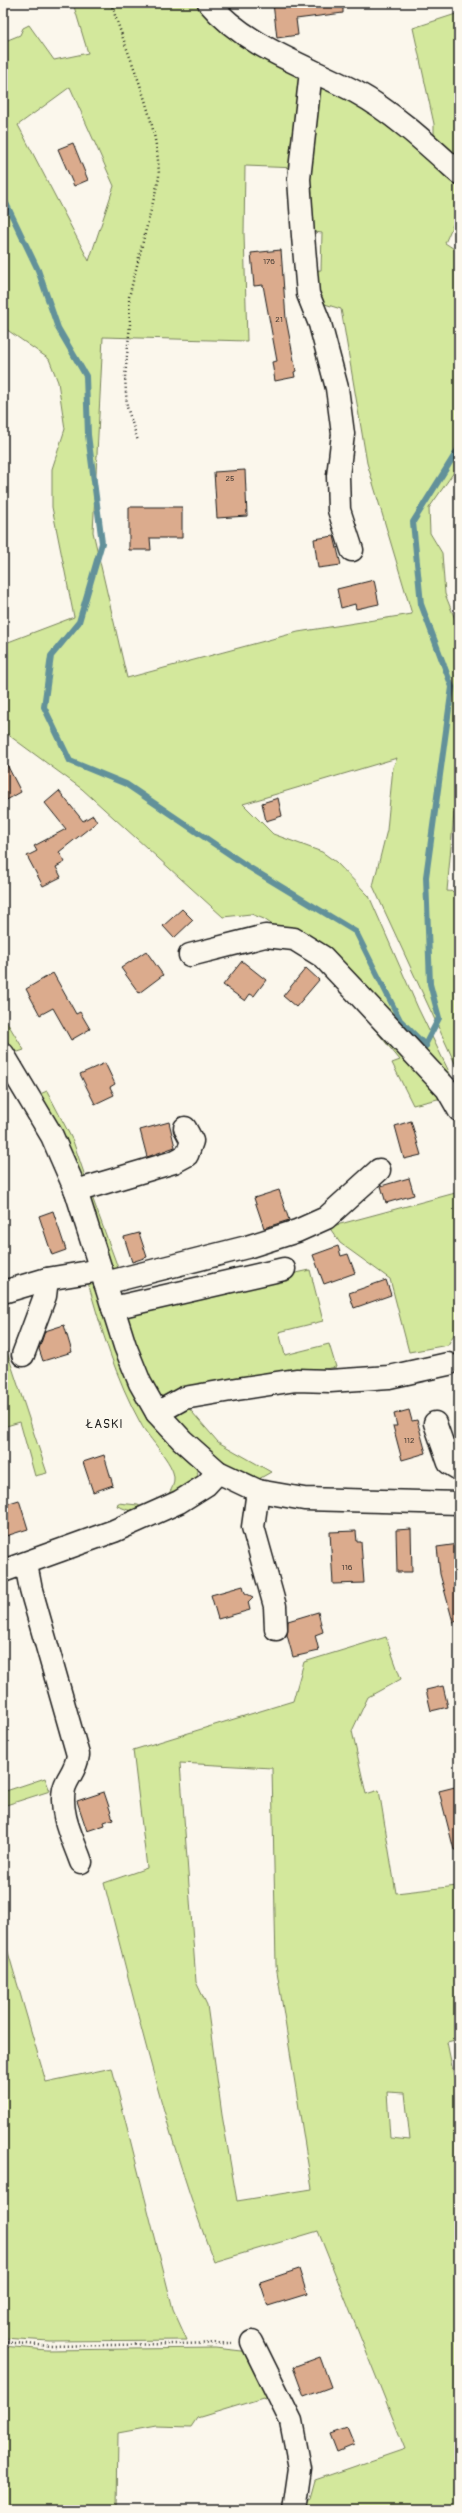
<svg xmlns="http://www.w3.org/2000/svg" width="462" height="2513" viewBox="0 0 462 2513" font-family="Pangolin,sans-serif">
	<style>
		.green { fill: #d3e89c; stroke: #78825c; fill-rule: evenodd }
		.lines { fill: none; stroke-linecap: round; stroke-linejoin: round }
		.stream { stroke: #62919a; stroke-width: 6 }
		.building { fill: #dbab8d; stroke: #1c1c1c }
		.minor-casing { stroke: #1c1c1c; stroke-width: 25 }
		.path { stroke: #1c1c1c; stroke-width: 2.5; stroke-dasharray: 1 3; stroke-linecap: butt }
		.minor { stroke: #fbf7ec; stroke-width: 22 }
		.labels { text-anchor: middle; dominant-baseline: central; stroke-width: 3.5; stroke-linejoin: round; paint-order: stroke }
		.number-label { font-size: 8px; fill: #4c4038 }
		.quarter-label { font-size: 12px; letter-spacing: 1px; fill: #1c1c1c; stroke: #fbf7ec }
	</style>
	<rect width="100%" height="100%" fill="#fbf7ec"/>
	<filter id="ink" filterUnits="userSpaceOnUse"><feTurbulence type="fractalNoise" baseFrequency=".025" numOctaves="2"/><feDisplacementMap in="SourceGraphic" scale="8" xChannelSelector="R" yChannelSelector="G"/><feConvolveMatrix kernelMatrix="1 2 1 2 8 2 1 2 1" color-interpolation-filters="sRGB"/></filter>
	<g filter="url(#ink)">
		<g class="green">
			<path d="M 73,3 L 198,3 L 220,28 L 298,75 L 303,82 L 297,168 L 245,166 L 244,233 L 247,341 L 103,337 L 93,532 L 127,678 L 298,632 L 412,614 L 367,463 L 341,309 L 318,302 L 310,271 L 321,270 L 322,233 L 306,231 L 304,178 L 320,86 L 371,109 L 459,181 L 459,211 L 445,243 L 459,252 L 459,465 L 429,508 L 430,533 L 442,553 L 445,594 L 459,629 L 459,813 L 454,813 L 447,891 L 459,892 L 459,1072 L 373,886 L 387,830 L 393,767 L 397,758 L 243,804 L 273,834 L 322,852 L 336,862 L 369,896 L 418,1008 L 455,1084 L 442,1098 L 413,1105 L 392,1063 L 400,1060 L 341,988 L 277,928 L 264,919 L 251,914 L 223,917 L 82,789 L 3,731 L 3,644 L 74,617 L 52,507 L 52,469 L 65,429 L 58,382 L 49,359 L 3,327 L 3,42 L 20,35 L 23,28 L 29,25 L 54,60 L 88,53 ZM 70,87 L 114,186 L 89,261 L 18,125 Z"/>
			<path d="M 459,13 L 459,165 L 434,144 L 434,124 L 413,28 Z"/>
			<path d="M 3,1016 L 24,1050 L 18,1052 C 4,1044 3,1031 3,1016 Z"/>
			<path d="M 47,1091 L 73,1141 L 88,1185 L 82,1186 L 40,1094 Z"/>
			<path d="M 459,1192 L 459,1325 L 448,1345 L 409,1352 L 390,1279 L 340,1243 L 329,1227 Z"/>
			<path d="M 91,1194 L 121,1276 L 112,1278 L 88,1197 Z"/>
			<path d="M 310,1270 L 323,1321 L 279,1332 L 285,1355 L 329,1344 L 336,1367 L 166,1398 L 159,1398 L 154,1393 L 126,1321 L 127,1315 L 144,1306 Z"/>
			<path d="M 90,1278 L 93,1279 L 95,1285 C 117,1351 138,1424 196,1468 C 197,1472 199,1475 198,1480 C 194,1493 152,1510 139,1514 L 117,1506 L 118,1503 L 138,1505 L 145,1509 C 159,1503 174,1495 174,1478 C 174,1463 148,1438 141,1424 C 116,1379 101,1329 87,1279 Z"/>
			<path d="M 3,1340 L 47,1473 L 35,1476 L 20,1422 L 3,1427 Z"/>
			<path d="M 186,1405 L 218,1442 L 271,1472 L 257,1480 L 229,1467 L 175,1421 L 173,1411 Z"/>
			<path d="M 386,1637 L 401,1679 L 368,1697 L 352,1731 L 366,1794 L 379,1790 L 396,1893 L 457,1886 L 459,1895 L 459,2039 L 447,2042 L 459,2101 L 459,2510 L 300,2510 L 310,2498 L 315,2480 L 405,2449 L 318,2231 L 214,2262 C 167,2139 137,2011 104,1883 L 147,1868 L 133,1750 L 293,1701 L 304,1662 ZM 180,1763 L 272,1768 L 276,1965 L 312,2189 L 237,2201 L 222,2115 L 207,2005 L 196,1982 ZM 387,2092 L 405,2093 L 410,2140 L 390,2138 Z"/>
			<path d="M 45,1778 L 50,1791 L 3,1806 L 3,1792 Z"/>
			<path d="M 3,1935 L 46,2082 L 112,2068 L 173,2309 L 187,2340 L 49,2341 L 3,2338 Z"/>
			<path d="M 3,2346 L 47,2350 L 215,2348 L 242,2351 L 253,2356 L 272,2401 L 263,2398 L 197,2418 L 191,2427 L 156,2426 L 118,2433 L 117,2510 L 3,2510 Z"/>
		</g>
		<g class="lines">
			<g class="stream">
				<path d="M 3,197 L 38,270 L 58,328 L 86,376 L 88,435 L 102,543 L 79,622 L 51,656 L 44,707 L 70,761 L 126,784 L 247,866 L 356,932 L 400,1020 L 426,1046"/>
				<path d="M 425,1045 L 439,1018 L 430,984 L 426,877 L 452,687 L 421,604 L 413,522 L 459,448"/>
			</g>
		</g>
		<g class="building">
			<path d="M 273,3 L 343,3 L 343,13 L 296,19 L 298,35 L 277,38 Z"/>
			<path d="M 73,143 L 88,180 L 74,186 L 58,149 Z"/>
			<path d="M 281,250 L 286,319 L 296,371 L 294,372 L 295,377 L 275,381 L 272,362 L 277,361 L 263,285 L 254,286 L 251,253 Z"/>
			<path d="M 245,470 L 247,516 L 217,518 L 214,472 Z"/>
			<path d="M 129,507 L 182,507 L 182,538 L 150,538 L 151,550 L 129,550 Z"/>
			<path d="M 334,536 L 341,565 L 318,568 L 314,539 Z"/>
			<path d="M 374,580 L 379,604 L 356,609 L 355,604 L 341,608 L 337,589 Z"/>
			<path d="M 3,757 L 21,792 L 3,802 Z"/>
			<path d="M 59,791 L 83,821 L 93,815 L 97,822 L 59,852 L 65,862 L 56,867 L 61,877 L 43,886 L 27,856 L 37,851 L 34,846 L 66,829 L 45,803 Z"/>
			<path d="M 278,798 L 282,816 L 266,821 L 262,803 Z"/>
			<path d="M 182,909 L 193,920 L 174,938 L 163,926 Z"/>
			<path d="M 146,951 L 163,975 L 139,993 L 121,968 Z"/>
			<path d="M 242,961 L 266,980 L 254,996 L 250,994 L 245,1001 L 223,985 Z"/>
			<path d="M 306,968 L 319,980 L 296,1007 L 283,996 Z"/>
			<path d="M 53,973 L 76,1014 L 80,1012 L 90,1029 L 71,1040 L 53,1008 L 40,1015 L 26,989 Z"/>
			<path d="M 105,1063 L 115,1084 L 110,1087 L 114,1095 L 95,1104 L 80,1074 Z"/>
			<path d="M 411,1121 L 421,1155 L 404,1159 L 395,1126 Z"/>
			<path d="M 169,1122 L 175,1147 L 147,1157 L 140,1130 Z"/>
			<path d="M 409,1178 L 414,1195 L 386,1203 L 381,1186 Z"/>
			<path d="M 279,1190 L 289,1220 L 264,1228 L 254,1198 Z"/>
			<path d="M 53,1211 L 66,1250 L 52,1255 L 39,1216 Z"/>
			<path d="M 139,1233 L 147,1257 L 132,1262 L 124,1237 Z"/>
			<path d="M 338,1246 L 341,1256 L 348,1254 L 355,1273 L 324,1284 L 313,1255 Z"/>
			<path d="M 386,1280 L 391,1295 L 354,1308 L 349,1293 Z"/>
			<path d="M 64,1325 L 72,1352 L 43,1361 L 39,1349 L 45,1331 Z"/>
			<path d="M 409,1410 L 412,1421 L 417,1420 L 426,1453 L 402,1460 L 393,1426 L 397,1426 L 394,1414 Z"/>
			<path d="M 104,1455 L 113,1485 L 93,1492 L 83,1462 Z"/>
			<path d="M 19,1500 L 28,1529 L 3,1537 L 3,1505 Z"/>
			<path d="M 411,1529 L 412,1572 L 397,1572 L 396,1530 Z"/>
			<path d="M 356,1531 L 357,1542 L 361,1542 L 364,1583 L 333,1584 L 330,1532 Z"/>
			<path d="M 459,1544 L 459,1621 L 453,1622 L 440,1574 L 437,1547 Z"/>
			<path d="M 243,1586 L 245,1593 L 253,1597 L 248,1602 L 250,1610 L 218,1619 L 211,1595 Z"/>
			<path d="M 318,1612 L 323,1632 L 315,1635 L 319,1651 L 293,1657 L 287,1635 L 288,1621 Z"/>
			<path d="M 443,1686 L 448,1707 L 431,1711 L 426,1690 Z"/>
			<path d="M 459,1786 L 459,1849 L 454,1850 L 439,1791 Z"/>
			<path d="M 104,1792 L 113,1819 L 104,1822 L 105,1825 L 87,1831 L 77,1801 Z"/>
			<path d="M 299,2269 L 307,2294 L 268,2306 L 260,2282 Z"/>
			<path d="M 320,2357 L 331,2387 L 304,2397 L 293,2367 Z"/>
			<path d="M 347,2428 L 354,2445 L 337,2452 L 330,2434 Z"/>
		</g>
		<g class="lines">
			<g class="minor-casing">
				<g id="minor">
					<path d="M 209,3 C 246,47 307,66 356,92 C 394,113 427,144 459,173"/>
					<path d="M 311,71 L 299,179 L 303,236 L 308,294 L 320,324 L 337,388 L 343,434 L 338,476 L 339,510 L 352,550"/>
					<path d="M 190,955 L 265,936 L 294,939 L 323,957 L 359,995 L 447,1089 L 459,1110"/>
					<path d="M 3,1054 L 52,1136 L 76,1191 L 125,1346 L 140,1383 L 157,1413 L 182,1440 L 218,1472 L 258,1491 L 304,1499 L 459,1503"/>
					<path d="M 76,1191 L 174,1162 L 187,1155 L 192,1141 L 185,1128"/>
					<path d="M 105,1283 L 247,1247 L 297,1231 L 326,1218 L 379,1170"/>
					<path d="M 3,1292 L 47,1279 L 101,1270"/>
					<path d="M 113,1308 L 284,1269"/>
					<path d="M 23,1355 L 45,1296 L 47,1279"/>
					<path d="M 157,1413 L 184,1398 L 237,1389 L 296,1380 L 330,1381 L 389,1377 L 448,1364"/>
					<path d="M 435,1423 L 449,1463 L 459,1469"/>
					<path d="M 258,1491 L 253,1527 L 275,1606 L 276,1629"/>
					<path d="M 26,1564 L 31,1590 L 78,1755 C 76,1771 67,1777 64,1789 C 59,1814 73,1839 81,1862"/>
					<path d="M 3,1571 L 114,1531 L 179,1502 L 206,1485 L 218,1472"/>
					<path d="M 252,2342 L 291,2421 L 300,2468 L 294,2510"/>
				</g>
			</g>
			<g class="path">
				<path d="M 111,3 C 129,61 158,116 159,178 L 129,297 L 130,324 L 125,377 L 127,407 L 138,441"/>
				<path d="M 3,2342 L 50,2346 L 232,2343"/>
			</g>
			<use href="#minor" class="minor"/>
		</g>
	</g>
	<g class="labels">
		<g class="number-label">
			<text x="269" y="261">176</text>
			<text x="279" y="319">21</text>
			<text x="230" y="478">25</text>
			<text x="409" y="1440">112</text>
			<text x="347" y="1567">116</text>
		</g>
		<g class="quarter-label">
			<text x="105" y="1424">ŁASKI</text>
		</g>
	</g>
	<rect width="462" height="2513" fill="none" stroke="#fbf7ec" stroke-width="16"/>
	<rect x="8" y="8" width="446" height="2497" fill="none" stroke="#1c1c1c" stroke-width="1.5" filter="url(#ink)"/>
</svg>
